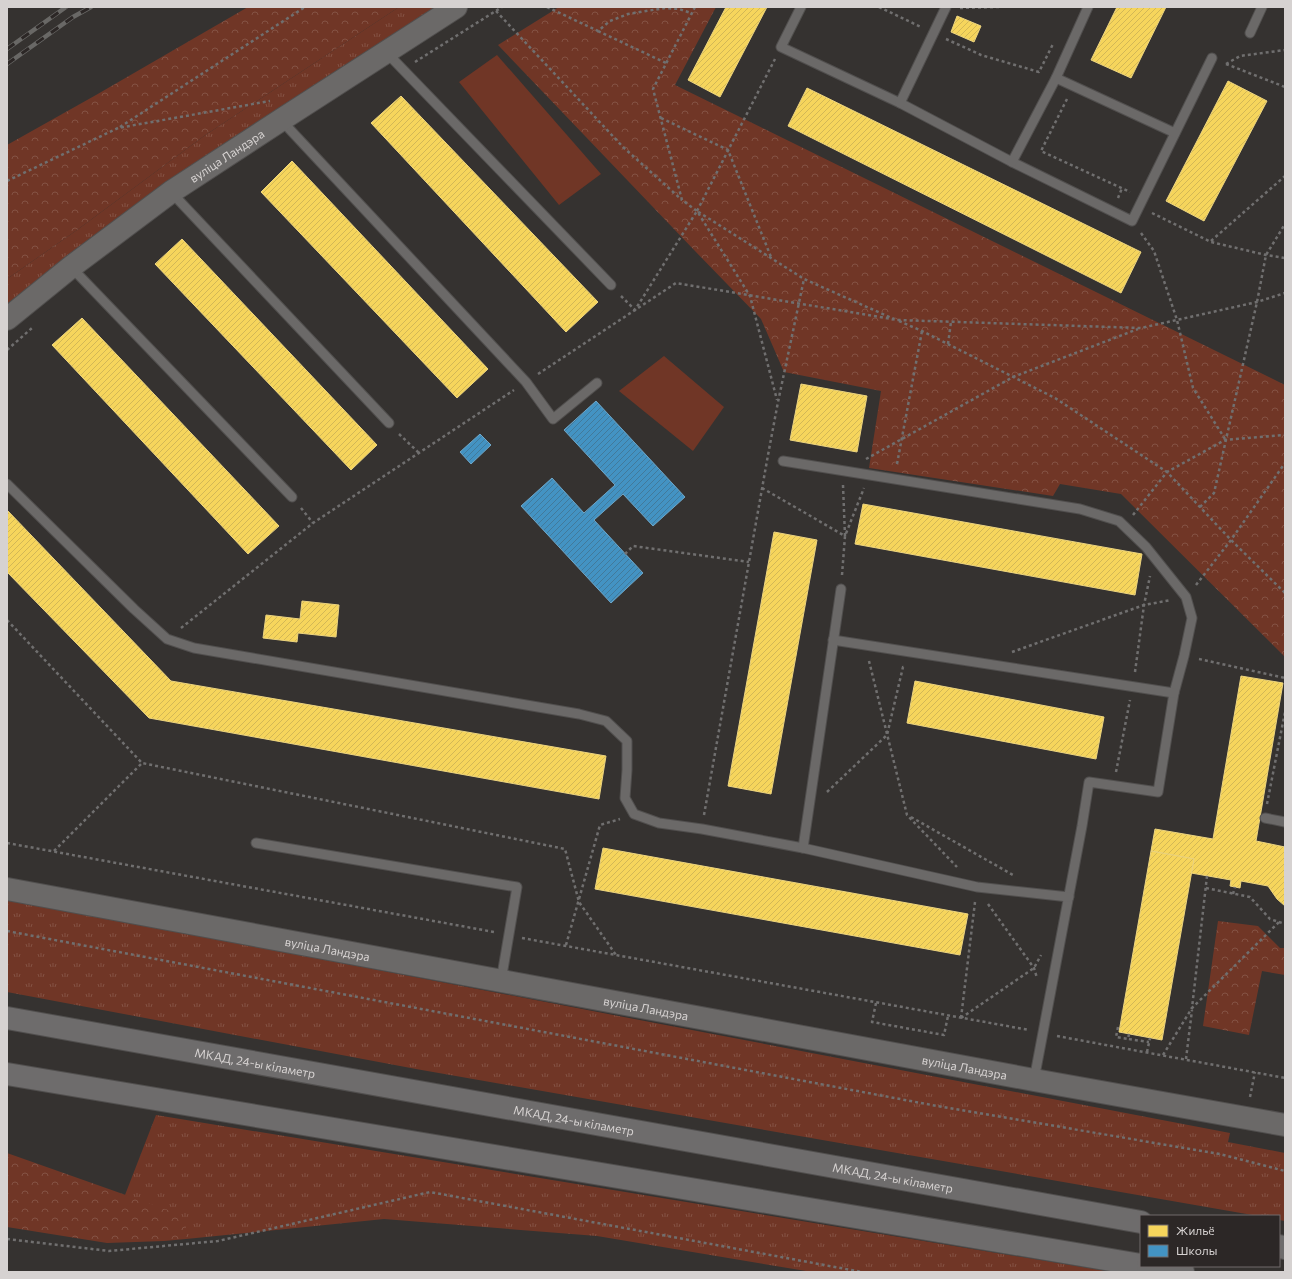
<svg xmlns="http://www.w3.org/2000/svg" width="1292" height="1279" viewBox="0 0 1292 1279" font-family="Commissioner,sans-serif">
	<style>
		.grass { fill: url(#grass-tufts) }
		.forest { fill: url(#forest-crowns) }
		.park { fill: #703626 }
		.homes { fill: url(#homes-hatch); stroke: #ecd47f }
		.schools { fill: url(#schools-hatch); stroke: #6fa6c7 }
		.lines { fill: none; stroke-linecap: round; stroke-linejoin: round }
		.service-casing { stroke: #514f4e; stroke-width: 11 }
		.tertiary-casing { stroke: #514f4e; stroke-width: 24 }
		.trunk-casing { stroke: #514f4e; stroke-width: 24 }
		.path { stroke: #706f6f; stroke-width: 2.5; stroke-dasharray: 3 3; stroke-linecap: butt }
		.service { stroke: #6b6968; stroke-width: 9 }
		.tertiary { stroke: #6b6968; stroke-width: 22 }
		.trunk { stroke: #6e6c6c; stroke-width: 22 }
		.rail-casing { stroke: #696866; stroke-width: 4.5 }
		.rail { stroke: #2c2726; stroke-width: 3; stroke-dasharray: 9; stroke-linecap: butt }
		.labels { text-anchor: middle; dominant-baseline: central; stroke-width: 4; stroke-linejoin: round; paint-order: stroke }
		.street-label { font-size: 12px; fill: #d6d2d1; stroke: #2c2726 }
	</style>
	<defs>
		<pattern id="grass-tufts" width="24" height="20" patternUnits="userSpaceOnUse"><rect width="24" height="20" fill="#703626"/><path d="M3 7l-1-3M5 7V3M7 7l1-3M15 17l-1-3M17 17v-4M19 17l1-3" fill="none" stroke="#845244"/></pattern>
		<pattern id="forest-crowns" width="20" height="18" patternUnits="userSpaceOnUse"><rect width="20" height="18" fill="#703626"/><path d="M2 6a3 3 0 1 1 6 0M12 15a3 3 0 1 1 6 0" fill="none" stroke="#845244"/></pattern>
		<pattern id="homes-hatch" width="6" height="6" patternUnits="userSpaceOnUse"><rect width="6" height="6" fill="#f6d55c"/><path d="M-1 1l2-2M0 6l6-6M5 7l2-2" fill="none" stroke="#d2b756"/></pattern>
		<pattern id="schools-hatch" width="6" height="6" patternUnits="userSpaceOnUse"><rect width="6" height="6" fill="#4393c3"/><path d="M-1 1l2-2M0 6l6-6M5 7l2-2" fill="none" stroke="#427a9b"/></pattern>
	</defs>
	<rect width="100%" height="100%" fill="#353230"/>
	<g class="grass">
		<path d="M 399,7 L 438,7 L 69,256 L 7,304 L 7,279 L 77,230 L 204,136 Z"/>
		<path d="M 7,899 L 1230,1133 L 1228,1142 L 1285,1153 L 1285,1221 L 1279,1220 L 1279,1216 L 1258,1216 L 416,1069 L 7,992 Z"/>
		<path d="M 156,1115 L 1113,1272 L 812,1272 L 597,1236 L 384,1219 L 186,1239 L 186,1224 L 125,1195 Z"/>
	</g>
	<g class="forest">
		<path d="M 248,7 L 399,7 L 204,136 L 77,230 L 7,279 L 7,145 L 96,95 Z"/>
		<path d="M 559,7 L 716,7 L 675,85 L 1285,385 L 1285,657 L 1121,494 L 1060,484 L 1053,496 L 869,468 L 881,391 L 784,372 L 761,319 L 695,251 L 498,45 Z"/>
		<path d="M 1218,921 L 1258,926 L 1280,948 L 1285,948 L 1285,975 L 1262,971 L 1249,1035 L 1203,1026 Z"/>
		<path d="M 7,1153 L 171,1211 L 186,1222 L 186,1239 L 164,1241 L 107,1243 L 7,1227 Z"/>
	</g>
	<g class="park">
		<path d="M 497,55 L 601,174 L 559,205 L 459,82 Z"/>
		<path d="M 664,356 L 724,407 L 693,451 L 619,391 Z"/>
	</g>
	<g class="homes">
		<path d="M 726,7 L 767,7 L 720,97 L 688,80 Z"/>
		<path d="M 1117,7 L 1166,7 L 1131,78 L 1091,60 Z"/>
		<path d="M 957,16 L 981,26 L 974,42 L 951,32 Z"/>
		<path d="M 1228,81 L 1267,101 L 1204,221 L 1166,201 Z"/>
		<path d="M 807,88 L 1141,252 L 1121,293 L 788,126 Z"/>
		<path d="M 401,96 L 598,302 L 566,332 L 371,123 Z"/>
		<path d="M 292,161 L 488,369 L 457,398 L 261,192 Z"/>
		<path d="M 182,239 L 377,445 L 351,470 L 155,264 Z"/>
		<path d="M 82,318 L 279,526 L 248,554 L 52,345 Z"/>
		<path d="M 801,384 L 867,396 L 857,452 L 790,440 Z"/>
		<path d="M 863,504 L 1142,554 L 1135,595 L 855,544 Z"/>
		<path d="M 7,510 L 171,681 L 606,756 L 599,799 L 149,718 L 7,572 Z"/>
		<path d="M 774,532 L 817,540 L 771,794 L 728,786 Z"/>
		<path d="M 302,601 L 339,605 L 336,637 L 298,633 L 297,642 L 263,638 L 266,615 L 300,619 Z"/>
		<path d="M 1241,676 L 1283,683 L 1256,841 L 1285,847 L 1285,906 L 1277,899 L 1268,886 L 1241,881 L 1240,888 L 1230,886 L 1231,880 L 1191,873 L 1194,859 L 1151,851 L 1155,829 L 1213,839 Z"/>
		<path d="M 915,681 L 1104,717 L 1096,759 L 907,723 Z"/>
		<path d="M 603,848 L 968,914 L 960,955 L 595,889 Z"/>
		<path d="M 1151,851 L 1194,859 L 1162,1040 L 1119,1032 Z"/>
	</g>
	<g class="schools">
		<path d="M 596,401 L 685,497 L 653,526 L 623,494 L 594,520 L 643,573 L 611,603 L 521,506 L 552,478 L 584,513 L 615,485 L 564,430 Z"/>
		<path d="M 480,434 L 491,445 L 471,464 L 460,452 Z"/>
	</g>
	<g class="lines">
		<g class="service-casing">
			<g id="service">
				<path d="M 801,7 L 781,47 L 900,103 L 1012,162 L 1132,221 L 1212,58"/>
				<path d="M 1250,33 L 1262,7"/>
				<path d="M 386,52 L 611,285"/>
				<path d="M 1056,78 L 1175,133"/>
				<path d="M 900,103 L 946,7"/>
				<path d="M 281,120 L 526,382 L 553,419 L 597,383"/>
				<path d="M 1012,162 L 1056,78 L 1088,7"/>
				<path d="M 171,192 L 389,423"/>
				<path d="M 71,267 L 292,497"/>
				<path d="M 783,461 L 1080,509 L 1119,521 L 1146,547 L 1186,597 L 1192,618 L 1184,656 L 1174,693 L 1158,792 L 1089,782 L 1082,826 L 1034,1080"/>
				<path d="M 7,484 L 134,609 L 167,639 L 194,648 L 579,714 L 606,721 L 627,741 L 627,770 L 625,798 L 634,814 L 659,823 L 702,829 L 803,848 L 977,887 L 1069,897"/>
				<path d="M 833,640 L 1174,693"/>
				<path d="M 1265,818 L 1285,822"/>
				<path d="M 256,843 L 517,887 L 501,981"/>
				<path d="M 803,848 L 841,589"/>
			</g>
		</g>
		<g class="tertiary-casing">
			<g id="tertiary">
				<path id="s1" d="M 7,319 L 71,267 L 171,192 L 281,120 L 456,7"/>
				<path id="s2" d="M 7,889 L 1034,1080 L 1285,1125"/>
			</g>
		</g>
		<g class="trunk-casing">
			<g id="trunk">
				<path id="s3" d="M 7,1018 L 1141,1222"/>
				<path d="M 7,1074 L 1141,1265"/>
				<path d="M 1279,1246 L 1285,1248"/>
				<path d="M 1148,1266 L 1183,1272"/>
			</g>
		</g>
		<g class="path">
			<path d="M 547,7 L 598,31 L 610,21 L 628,14 L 665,8 L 679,9 L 691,13"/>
			<path d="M 695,7 L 653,89 L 682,200 L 697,211 L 750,296 L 777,400"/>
			<path d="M 879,7 L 921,27"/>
			<path d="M 960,8 L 999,7"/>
			<path d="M 496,11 L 623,147 L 682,200"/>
			<path d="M 598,31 L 666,63"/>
			<path d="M 946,39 L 981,55 L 1039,72 L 1053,44"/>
			<path d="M 415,62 L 502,7"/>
			<path d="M 1226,64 L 1240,56 L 1285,50"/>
			<path d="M 1226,64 L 1285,87"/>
			<path d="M 1067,99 L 1041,151 L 1130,192"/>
			<path d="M 661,118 L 728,150 L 771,257"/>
			<path d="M 120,127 L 305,7"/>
			<path d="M 7,181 L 118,128 L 270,101"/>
			<path d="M 1118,198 L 1122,188"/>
			<path d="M 697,211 L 775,59"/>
			<path d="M 1152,213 L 1211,242 L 1266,255 L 1285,258"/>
			<path d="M 1141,233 L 1154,251 L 1177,320 L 1193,388 L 1225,439"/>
			<path d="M 1211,241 L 1285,176"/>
			<path d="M 621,296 L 635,310 L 697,211 L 804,279 L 894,319"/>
			<path d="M 899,321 L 922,331 L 1055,398 L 1167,472 L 1231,540 L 1285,593"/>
			<path d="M 948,344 L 951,322"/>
			<path d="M 7,350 L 32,328"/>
			<path d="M 538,374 L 676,283 L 898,320 L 1141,328 L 1257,302 L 1285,293"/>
			<path d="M 399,434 L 419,453"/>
			<path d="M 866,459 L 1013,377 L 1138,329"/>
			<path d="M 897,464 L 922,331"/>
			<path d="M 843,485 L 845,536 L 864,488"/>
			<path d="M 762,488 L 845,536 L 842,575"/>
			<path d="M 1200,507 L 1214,493 L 1257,302 L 1266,255 L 1285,224"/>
			<path d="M 301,508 L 313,523"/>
			<path d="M 1133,515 L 1167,472 L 1225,440 L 1285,435"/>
			<path d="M 625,554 L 633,546 L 749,562"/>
			<path d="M 1196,585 L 1231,540 L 1285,463"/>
			<path d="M 7,620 L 142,763 L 565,849 L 579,902 L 616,955"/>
			<path d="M 181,628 L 313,523 L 514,390"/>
			<path d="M 1012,652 L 1144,605 L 1171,600"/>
			<path d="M 1199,659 L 1285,678"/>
			<path d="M 869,661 L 907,815 L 957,867"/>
			<path d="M 1135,672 L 1144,605 L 1150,576"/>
			<path d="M 1116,772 L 1130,700"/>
			<path d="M 827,792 L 887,735 L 903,667 L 905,667"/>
			<path d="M 1267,804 L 1285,712"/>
			<path d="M 704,815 L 768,455 L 778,402 L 804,279"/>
			<path d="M 911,817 L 1013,875"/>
			<path d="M 7,843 L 494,932"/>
			<path d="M 54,851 L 142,763"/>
			<path d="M 1207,876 L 1192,1008 L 1279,922"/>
			<path d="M 1206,888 L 1250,897 L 1270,919 L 1285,924"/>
			<path d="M 1233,894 L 1235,887"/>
			<path d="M 988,904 L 1034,968 L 1037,978"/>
			<path d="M 7,931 L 937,1106 L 1220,1154 L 1285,1171"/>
			<path d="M 522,938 L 1029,1030"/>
			<path d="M 566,945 L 600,825 L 620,819"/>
			<path d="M 876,1003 L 872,1022 L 944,1035 L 948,1016"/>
			<path d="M 961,1018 L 975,902"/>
			<path d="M 961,1018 L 1034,968 L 1041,955"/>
			<path d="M 1118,1027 L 1116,1037 L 1128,1039"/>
			<path d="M 1129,1034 L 1128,1039 L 1149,1042"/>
			<path d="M 1057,1036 L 1285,1078"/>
			<path d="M 1147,1052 L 1150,1038"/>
			<path d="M 1163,1055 L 1192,1008"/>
			<path d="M 1186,1059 L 1192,1010"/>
			<path d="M 1250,1097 L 1255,1072"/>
			<path d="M 7,1239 L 109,1251 L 218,1241 L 430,1192 L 862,1272"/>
		</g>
		<use href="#service" class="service"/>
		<use href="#tertiary" class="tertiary"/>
		<use href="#trunk" class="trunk"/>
		<g class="rail-casing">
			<g id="rail">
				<path d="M 7,49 L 66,7"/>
				<path d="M 7,64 L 73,17 L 91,7"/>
			</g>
		</g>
		<use href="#rail" class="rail"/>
	</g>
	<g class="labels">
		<g class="street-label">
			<text stroke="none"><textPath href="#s1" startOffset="274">вуліца Ландэра</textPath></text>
			<text stroke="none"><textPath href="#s2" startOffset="326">вуліца Ландэра</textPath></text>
			<text stroke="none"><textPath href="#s2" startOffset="650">вуліца Ландэра</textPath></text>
			<text stroke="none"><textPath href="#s3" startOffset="252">МКАД, 24-ы кіламетр</textPath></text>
			<text stroke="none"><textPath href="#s2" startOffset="974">вуліца Ландэра</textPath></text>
			<text stroke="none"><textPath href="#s3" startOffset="576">МКАД, 24-ы кіламетр</textPath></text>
			<text stroke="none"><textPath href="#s3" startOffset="900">МКАД, 24-ы кіламетр</textPath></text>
		</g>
	</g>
	<rect width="1292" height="1279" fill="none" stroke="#d6d2d1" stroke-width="16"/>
	<rect x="1140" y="1215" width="140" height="52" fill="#2c2726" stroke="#706b6a"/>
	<rect x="1148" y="1225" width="20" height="12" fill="#f6d55c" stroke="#706b6a"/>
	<text x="1176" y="1235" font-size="12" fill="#d6d2d1">Жильё</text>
	<rect x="1148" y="1245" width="20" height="12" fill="#4393c3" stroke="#706b6a"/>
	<text x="1176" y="1255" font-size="12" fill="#d6d2d1">Школы</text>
</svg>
